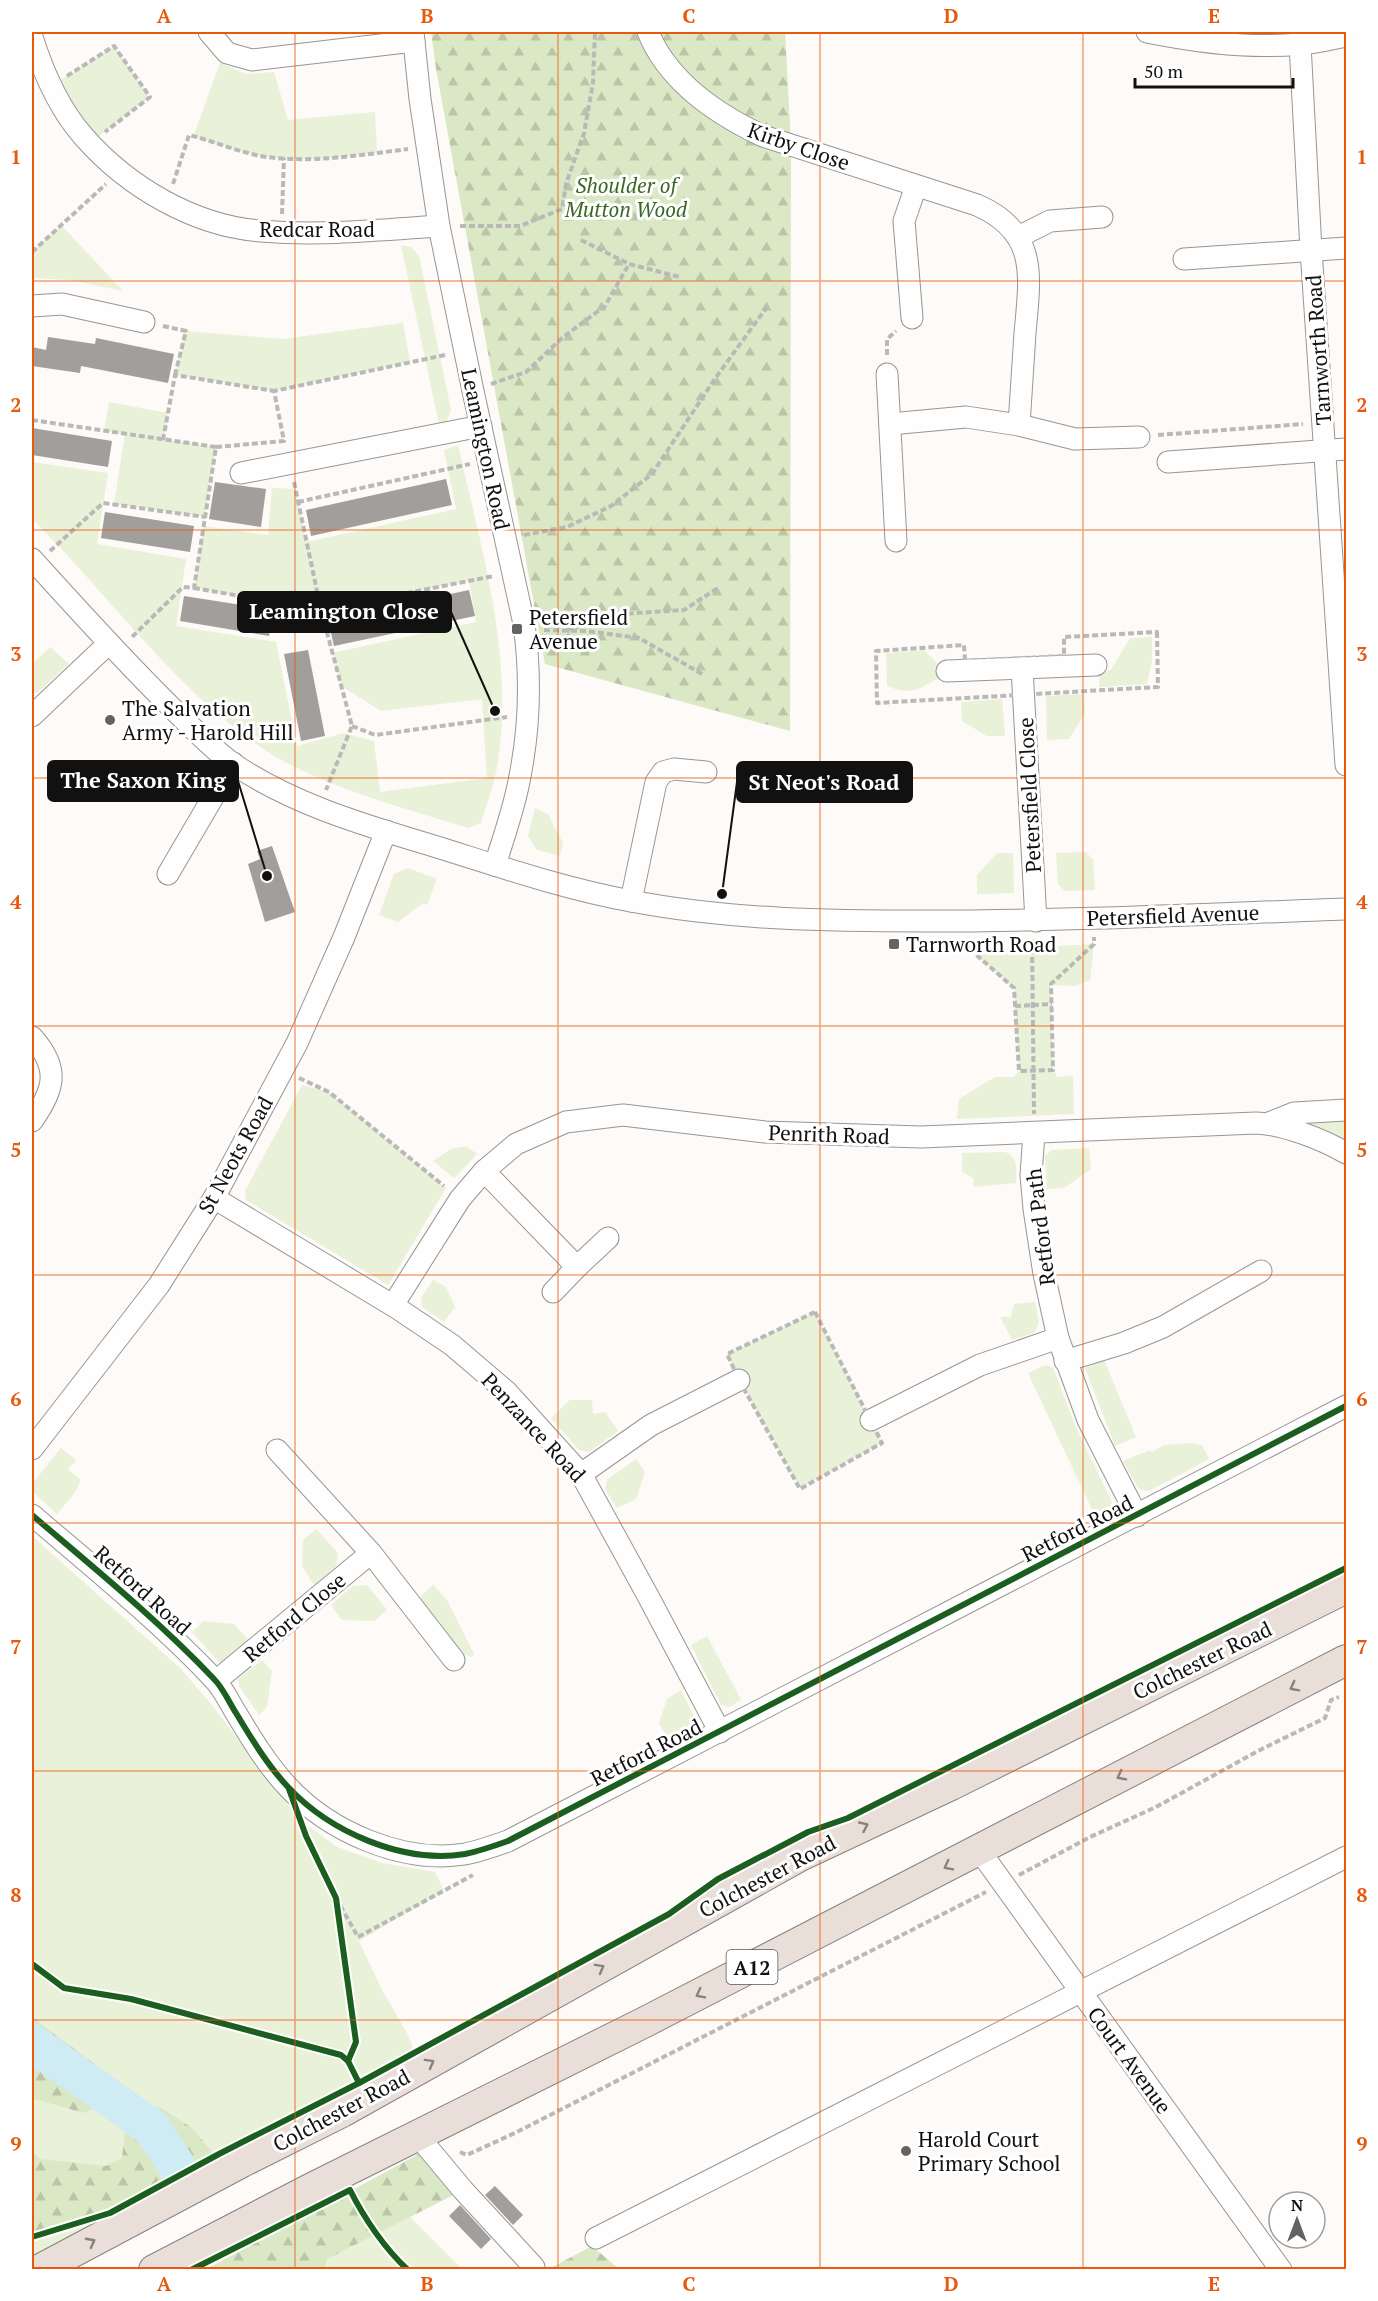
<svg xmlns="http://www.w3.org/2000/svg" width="1378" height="2301" viewBox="0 0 1378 2301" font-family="'PT Serif',serif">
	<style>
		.green { fill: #e9f1d8 }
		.forest { fill: url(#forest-firs) }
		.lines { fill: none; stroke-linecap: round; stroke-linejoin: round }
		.river { stroke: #cfecf5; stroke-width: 38 }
		.building { fill: #a19e9c }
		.minor-casing { stroke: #979695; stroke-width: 23 }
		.highway-casing { stroke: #858382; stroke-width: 32 }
		.path { stroke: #b9b9b8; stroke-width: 4; stroke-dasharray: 6 3; stroke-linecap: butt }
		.minor { stroke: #fffefe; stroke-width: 21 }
		.highway { stroke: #e9ded8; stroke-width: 30 }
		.cycleway-casing { stroke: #fff; stroke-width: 10 }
		.cycleway { stroke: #1b5e20; stroke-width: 6 }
		.oneway { stroke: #88827e }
		.grid { fill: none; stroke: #e8590c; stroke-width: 1.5; stroke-opacity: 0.55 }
		.poi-dot { fill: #646362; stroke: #fff; stroke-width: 2 }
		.labels { text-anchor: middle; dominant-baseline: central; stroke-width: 6; stroke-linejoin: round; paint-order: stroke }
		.shield { fill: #fff; stroke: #585858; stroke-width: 1.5 }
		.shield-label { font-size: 20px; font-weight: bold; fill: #111 }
		.street-label { font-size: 21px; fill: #111; stroke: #fff }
		.park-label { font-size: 21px; font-style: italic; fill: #396722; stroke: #fff }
		.poi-label { font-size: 21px; fill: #111; stroke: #fff; text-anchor: start }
		.leader { fill: none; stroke: #111; stroke-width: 2 }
		.callout-dot { fill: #111; stroke: #fff; stroke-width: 2 }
		.callout { fill: #111; stroke: #111; stroke-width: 2 }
		.callout-label { font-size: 22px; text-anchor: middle; font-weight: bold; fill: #fff }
		.neatline { fill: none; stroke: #e8590c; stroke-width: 2 }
		.grid-label { font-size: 20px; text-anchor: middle; font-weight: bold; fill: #e8590c }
	</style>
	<defs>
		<pattern id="forest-firs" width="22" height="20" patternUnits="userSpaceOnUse" patternTransform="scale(1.5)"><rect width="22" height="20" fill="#dbe8c6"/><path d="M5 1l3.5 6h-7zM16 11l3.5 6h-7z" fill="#bbc6a9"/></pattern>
	</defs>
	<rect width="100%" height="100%" fill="#fdfaf7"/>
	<g class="green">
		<path d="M 114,46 L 150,97 L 90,143 L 51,86 Z"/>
		<path d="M 220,63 L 246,74 L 274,72 L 288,120 L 375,112 L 377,153 C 339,158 299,162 261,156 C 238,152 215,143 193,137 Z"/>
		<path d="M 61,225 L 123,291 L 70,280 L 32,278 L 32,252 Z"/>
		<path d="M 401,245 L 411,247 L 419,256 L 451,410 L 446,423 L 439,424 Z"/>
		<path d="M 403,323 L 410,362 L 274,391 L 175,375 L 186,331 L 282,339 Z"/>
		<path d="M 109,402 L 168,413 L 163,439 L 216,447 L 205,517 L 114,504 L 125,434 L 104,431 Z"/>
		<path d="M 458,445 C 481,548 514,655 498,761 C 495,782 487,803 481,823 L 468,828 C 405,808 323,787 268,752 C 175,691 111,596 32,519 L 32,462 L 108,473 L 97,544 L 186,559 L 176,626 L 276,642 L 297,746 L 344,733 L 374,741 L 380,792 L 487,778 L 482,699 L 381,711 L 341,686 L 332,653 L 476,622 L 469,581 L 321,610 L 194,588 L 203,526 L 268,535 L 272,488 L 295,489 L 307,542 L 456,509 L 444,450 Z"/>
		<path d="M 1152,637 L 1152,660 L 1147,684 L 1099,687 L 1100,671 L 1111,670 L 1130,638 Z"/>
		<path d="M 50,647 L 69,664 L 37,693 L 32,693 L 32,664 Z"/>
		<path d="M 924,650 L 944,670 L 943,676 C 920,687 915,697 887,686 L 886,653 Z"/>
		<path d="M 1084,694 L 1085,713 L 1069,739 L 1047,740 L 1046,696 Z"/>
		<path d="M 1002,699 L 1005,736 L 987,736 L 962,721 L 961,702 Z"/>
		<path d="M 535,808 L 548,814 L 563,843 L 560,856 L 537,850 L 528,836 Z"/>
		<path d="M 1086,852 L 1093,860 L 1095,890 L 1065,891 L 1058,884 L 1056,853 Z"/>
		<path d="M 997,853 L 1013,853 L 1014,893 L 977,894 L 977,875 Z"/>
		<path d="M 408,868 L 437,879 L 427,905 L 423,903 L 398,922 L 379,915 L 394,874 Z"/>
		<path d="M 1094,944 L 1090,980 L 1075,986 L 1051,985 L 1053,1069 L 1057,1077 L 1073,1076 L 1074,1114 L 957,1119 L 959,1099 L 995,1077 L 1014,1077 L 1019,1071 L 1014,989 L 972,951 Z"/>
		<path d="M 302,1085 L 329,1092 L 446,1188 L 388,1285 L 246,1200 L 245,1191 Z"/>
		<path d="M 1346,1110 L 1346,1153 L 1269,1123 Z"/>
		<path d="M 466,1146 L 477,1154 L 454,1178 L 433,1161 L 451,1149 Z"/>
		<path d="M 1089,1148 L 1091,1169 L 1064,1188 L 1047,1189 L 1045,1156 L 1052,1150 Z"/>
		<path d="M 1005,1152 C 1019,1157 1016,1169 1016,1183 L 974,1187 L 973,1178 L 962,1172 L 962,1153 Z"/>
		<path d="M 433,1280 L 446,1287 L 455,1307 L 444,1322 L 422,1307 L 421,1298 Z"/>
		<path d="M 1035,1302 L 1039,1323 L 1034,1333 L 1012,1340 L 1000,1317 L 1011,1317 L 1014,1304 Z"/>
		<path d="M 815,1312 L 882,1443 L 800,1488 L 739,1380 L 727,1354 Z"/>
		<path d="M 1104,1360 L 1136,1437 L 1115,1446 L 1085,1368 Z"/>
		<path d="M 1046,1365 L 1053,1368 L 1075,1425 L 1112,1502 L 1109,1512 L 1096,1518 L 1028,1373 Z"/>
		<path d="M 570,1400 L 592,1400 L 593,1414 L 605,1412 L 618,1431 L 589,1452 L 579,1450 L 551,1418 Z"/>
		<path d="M 1190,1443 L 1202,1445 L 1209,1459 L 1149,1491 L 1139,1489 L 1123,1461 L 1150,1450 L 1152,1452 L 1164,1445 Z"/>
		<path d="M 61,1448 L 76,1460 L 68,1469 L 81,1480 L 76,1491 L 57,1514 L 32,1491 L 32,1484 Z"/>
		<path d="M 636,1459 L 645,1472 L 636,1499 L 617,1508 L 605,1489 L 607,1480 Z"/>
		<path d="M 316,1529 L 338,1553 L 336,1566 L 314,1585 L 302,1566 L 303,1540 Z"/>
		<path d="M 32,1536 L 180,1668 L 211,1704 L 300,1820 L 337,1847 L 382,1863 L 435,1872 L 444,1891 L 359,1941 L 381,1988 L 407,2033 L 415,2052 L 110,2213 L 32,2237 Z"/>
		<path d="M 367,1585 L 387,1610 L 374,1621 L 342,1620 L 331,1605 L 353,1586 Z"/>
		<path d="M 433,1585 L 447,1600 L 474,1654 L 471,1657 L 442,1645 L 412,1605 Z"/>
		<path d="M 204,1621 L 234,1624 L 249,1641 L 220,1663 L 192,1632 Z"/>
		<path d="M 707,1636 L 741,1700 L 729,1707 L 721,1705 L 691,1645 Z"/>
		<path d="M 262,1660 L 272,1671 L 267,1707 L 259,1715 L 239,1686 L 238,1679 Z"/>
		<path d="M 681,1690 L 695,1718 L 691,1727 L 669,1740 L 659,1723 L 667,1699 Z"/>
		<path d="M 428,2149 L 463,2190 L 410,2217 L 462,2269 L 205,2270 Z"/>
		<path d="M 111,2219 L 32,2262 L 32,2242 Z"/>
	</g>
	<g class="forest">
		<path d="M 431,32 L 785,32 L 791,144 L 790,731 L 545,664 L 436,69 Z"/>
		<path d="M 32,2015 L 42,2025 L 133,2092 L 83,2113 L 32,2098 Z"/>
		<path d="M 158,2106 L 191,2127 L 216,2156 L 110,2213 L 32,2237 L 32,2151 L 40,2159 L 106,2166 L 122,2158 L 126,2119 Z"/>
		<path d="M 428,2149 L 463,2190 L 327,2259 L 324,2269 L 205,2270 Z"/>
		<path d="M 592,2246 L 619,2269 L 547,2270 Z"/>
	</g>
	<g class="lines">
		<path class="river" d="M 32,2043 L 152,2128 L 176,2165"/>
	</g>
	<g class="building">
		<path d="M 48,337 L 95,344 L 96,338 L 174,354 L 168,383 L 81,366 L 80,373 L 32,366 L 32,347 L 46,350 Z"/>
		<path d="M 32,428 L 112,441 L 108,467 L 32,455 Z"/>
		<path d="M 446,479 L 452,505 L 311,536 L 306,510 Z"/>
		<path d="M 215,482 L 266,489 L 261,527 L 209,519 Z"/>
		<path d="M 105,512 L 194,526 L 190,552 L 101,538 Z"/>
		<path d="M 469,590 L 475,616 L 334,646 L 328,620 Z"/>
		<path d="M 184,596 L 273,610 L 269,636 L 180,621 Z"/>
		<path d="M 308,650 L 325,736 L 301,741 L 284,654 Z"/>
		<path d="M 272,846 L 295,912 L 265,922 L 248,864 L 260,859 L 257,851 Z"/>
		<path d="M 495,2186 L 523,2215 L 513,2225 L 485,2195 Z"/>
		<path d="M 460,2205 L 491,2239 L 481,2249 L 449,2216 Z"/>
	</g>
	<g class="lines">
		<g class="minor-casing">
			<g id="minor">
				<path d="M 209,32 L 227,53 L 252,60 L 414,41"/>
				<path d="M 413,32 L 420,99 L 439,226 L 473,391 L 524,624 C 531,675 530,725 520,776 C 515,806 504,836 495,865"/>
				<path d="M 648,32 C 668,81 716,114 763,136 L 977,205 C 1039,232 1030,277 1025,333 C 1023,364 1021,394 1019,425"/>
				<path d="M 1147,32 C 1196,42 1250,49 1300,44 C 1316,43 1331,39 1346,36"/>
				<path d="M 32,37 C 43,72 59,109 84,137 C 128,187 194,226 261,231 C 320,236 380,230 439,226"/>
				<path d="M 1300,44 L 1311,250 L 1346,765"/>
				<path d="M 1018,237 L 1050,221 L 1102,217"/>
				<path d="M 1184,259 L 1346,248"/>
				<path d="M 32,306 L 62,304 L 144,322"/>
				<path d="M 912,318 L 904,221 L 916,186"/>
				<path d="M 887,374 L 896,541"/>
				<path d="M 890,424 L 966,417 L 1019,425 L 1075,439 L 1139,437"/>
				<path d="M 1168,462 L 1346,449"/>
				<path d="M 241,473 L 481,426"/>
				<path d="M 32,559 C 78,610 125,662 174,710 C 193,728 211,748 232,763 C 293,805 368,826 437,847 C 501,867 565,889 631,901 C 730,920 831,921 931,921 C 1069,921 1208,914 1346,909"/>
				<path d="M 1022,668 L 1036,921"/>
				<path d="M 947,671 L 1096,665"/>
				<path d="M 32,716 L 109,643"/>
				<path d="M 168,874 L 233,763"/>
				<path d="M 631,901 L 656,782 L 663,772 L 674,769 L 706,772"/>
				<path d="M 32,1037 C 60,1068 55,1089 32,1121"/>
				<path d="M 1269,1123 L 1294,1113 L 1346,1110"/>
				<path d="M 1034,1133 L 1031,1175 L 1034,1209 L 1044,1274 L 1058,1338 L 1088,1420 L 1137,1516"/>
				<path d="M 484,1171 L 577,1267 L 608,1238"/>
				<path d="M 214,1198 L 397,1308 L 452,1345 L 507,1392 L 581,1474 L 648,1596 L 720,1732"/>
				<path d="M 553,1292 L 577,1267"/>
				<path d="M 393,1305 L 460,1199 L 484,1171 L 516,1144 L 566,1122 L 623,1115 L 765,1132 L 921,1137 L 1256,1123 C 1283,1124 1322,1139 1346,1153"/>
				<path d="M 1065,1361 L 1124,1343 L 1163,1327 L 1261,1271"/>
				<path d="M 871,1420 L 980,1365 L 1058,1338"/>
				<path d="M 32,1449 L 159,1285 L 214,1198 L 297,1043 L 344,937 L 386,831"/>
				<path d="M 581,1474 L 651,1425 L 739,1380"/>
				<path d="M 32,1515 C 94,1568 157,1619 214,1679 C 223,1688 229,1702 236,1713 C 251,1738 268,1766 288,1787 C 330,1832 403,1864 465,1854 C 480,1851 494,1846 508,1841 L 1346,1406"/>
				<path d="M 371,1553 L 454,1660"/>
				<path d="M 216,1681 L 371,1553 L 277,1450"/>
				<path d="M 979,1850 L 1281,2270"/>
				<path d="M 418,2136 L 463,2190 L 534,2267"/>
				<path d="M 596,2238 L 1346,1857"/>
			</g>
		</g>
		<g class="highway-casing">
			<g id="highway">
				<path d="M 39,2270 L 242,2162 L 342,2112 L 800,1856 L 951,1785 L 1346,1588"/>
				<path d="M 154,2270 L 310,2189 L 645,2022 L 1346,1660"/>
			</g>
		</g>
		<g class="path">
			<path d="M 67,76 L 114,46 L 150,97 L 105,132"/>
			<path d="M 173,184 L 189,135 C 213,141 236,151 260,156 C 309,164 360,155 408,149"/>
			<path d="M 282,214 L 284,158"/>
			<path d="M 460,226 L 520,226 L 562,209 L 566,184 L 584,133 L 593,83 L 595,32"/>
			<path d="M 581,240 L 629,264 L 680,277"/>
			<path d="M 32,252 L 106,184"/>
			<path d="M 163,326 L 186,331 L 175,375"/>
			<path d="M 887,355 L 887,339 L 896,331"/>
			<path d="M 491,384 L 526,372 L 562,338 L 605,306 L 629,264"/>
			<path d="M 32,420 L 216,447 L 194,588 L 183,587 L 131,638"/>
			<path d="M 1158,435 L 1303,424"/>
			<path d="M 163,440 L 175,375 L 274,391"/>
			<path d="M 216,447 L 284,441 L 274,391 L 445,355"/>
			<path d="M 294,482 L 321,610 L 352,726 L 326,790"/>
			<path d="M 298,502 L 470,464"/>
			<path d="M 524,535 L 567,527 L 611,506 L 652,474 L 714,380 L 767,307"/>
			<path d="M 50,551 L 103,503 L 205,517"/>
			<path d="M 194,588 L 321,610 L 494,576"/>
			<path d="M 544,630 L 586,631 L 639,638 L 702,674"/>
			<path d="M 567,630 L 621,614 L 684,610 L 718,588"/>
			<path d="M 1157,632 L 1158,687 L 877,703 L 876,651 L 964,645 L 965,661 L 1064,656 L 1064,637 Z"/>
			<path d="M 352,726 L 375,735 L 507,717"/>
			<path d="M 971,939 L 972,951 L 1014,988 L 1019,1071 L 1053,1070 L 1051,984 L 1094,944 L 1094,937"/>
			<path d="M 1032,939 L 1034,1114"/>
			<path d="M 1015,1006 L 1052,1004"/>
			<path d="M 299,1078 L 329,1092 L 444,1186"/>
			<path d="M 815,1312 L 882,1443 L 800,1489 L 739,1380 L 727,1354 Z"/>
			<path d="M 1019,1875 L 1088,1838 L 1156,1807 L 1258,1751 L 1325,1718 L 1331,1700 L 1339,1697"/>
			<path d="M 336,1898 L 358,1937 L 473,1875"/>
			<path d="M 460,2152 L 467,2155 L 515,2133 L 986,1892"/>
		</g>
		<use href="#minor" class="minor"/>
		<use href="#highway" class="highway"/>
		<g class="cycleway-casing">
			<g id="cycleway">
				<path d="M 32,1515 C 94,1568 157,1619 214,1679 C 223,1688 229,1702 236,1713 C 251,1738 268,1766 288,1787 C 330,1832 403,1864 465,1854 C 480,1851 494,1846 508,1841 L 1346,1406"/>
				<path d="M 289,1789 L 306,1836 L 336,1898 L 356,2042 L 348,2061"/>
				<path d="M 32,1964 L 64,1988 L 131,1999 L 341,2055 L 348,2061 L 359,2083"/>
				<path d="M 32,2237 L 110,2213 L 219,2154 L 359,2083 L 669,1914 L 718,1879 L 808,1832 L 848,1818 L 1346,1568"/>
				<path d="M 191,2270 L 350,2190 C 364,2218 385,2249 408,2270"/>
			</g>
		</g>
		<use href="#cycleway" class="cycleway"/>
	</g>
	<defs><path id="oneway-chevron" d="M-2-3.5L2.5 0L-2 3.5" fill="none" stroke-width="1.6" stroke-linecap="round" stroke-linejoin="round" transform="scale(1.5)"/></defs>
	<g class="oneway">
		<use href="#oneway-chevron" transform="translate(1294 1687) rotate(153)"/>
		<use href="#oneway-chevron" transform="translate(1121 1776) rotate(153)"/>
		<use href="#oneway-chevron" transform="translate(864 1826) rotate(-25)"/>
		<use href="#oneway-chevron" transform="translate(948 1866) rotate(153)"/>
		<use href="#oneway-chevron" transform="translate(600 1968) rotate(-29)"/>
		<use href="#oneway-chevron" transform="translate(700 1994) rotate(153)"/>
		<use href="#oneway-chevron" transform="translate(430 2063) rotate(-29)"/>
		<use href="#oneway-chevron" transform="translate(91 2242) rotate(-28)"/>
	</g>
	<path class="grid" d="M 295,32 L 295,2270M 558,32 L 558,2270M 820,32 L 820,2270M 1083,32 L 1083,2270M 32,281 L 1346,281M 32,530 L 1346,530M 32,778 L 1346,778M 32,1026 L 1346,1026M 32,1275 L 1346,1275M 32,1523 L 1346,1523M 32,1771 L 1346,1771M 32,2020 L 1346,2020"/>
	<g class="poi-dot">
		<rect x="511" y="623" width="12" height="12" rx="3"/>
		<circle cx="110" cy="720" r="6"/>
		<rect x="888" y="938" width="12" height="12" rx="3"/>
		<circle cx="906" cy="2151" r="6"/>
	</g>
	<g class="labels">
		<rect class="shield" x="726.5" y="1950" width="51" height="34" rx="4.5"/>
		<g class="shield-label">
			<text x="752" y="1967">A12</text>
		</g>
		<g class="street-label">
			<text transform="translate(799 146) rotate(19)">Kirby Close</text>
			<text x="317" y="229">Redcar Road</text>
			<text transform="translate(1318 350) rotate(-94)">Tarnworth Road</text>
			<text transform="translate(486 449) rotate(78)">Leamington Road</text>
			<text transform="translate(1029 795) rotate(-93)">Petersfield Close</text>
			<text transform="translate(1173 915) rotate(-2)">Petersfield Avenue</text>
			<text transform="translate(829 1134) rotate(2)">Penrith Road</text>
			<text transform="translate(235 1155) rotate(-61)">St Neots Road</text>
			<text transform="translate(1040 1227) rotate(-97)">Retford Path</text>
			<text transform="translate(534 1427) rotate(47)">Penzance Road</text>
			<text transform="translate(1077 1528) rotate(-27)">Retford Road</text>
			<text transform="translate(143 1590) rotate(42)">Retford Road</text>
			<text transform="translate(294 1617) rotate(-40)">Retford Close</text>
			<text transform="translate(1202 1660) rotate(-26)">Colchester Road</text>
			<text transform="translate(646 1752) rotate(-27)">Retford Road</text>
			<text transform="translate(767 1876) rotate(-28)">Colchester Road</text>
			<text transform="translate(1130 2060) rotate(54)">Court Avenue</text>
			<text transform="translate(341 2110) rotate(-28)">Colchester Road</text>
		</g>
		<g class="park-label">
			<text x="626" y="185">Shoulder of<tspan x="626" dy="24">Mutton Wood</tspan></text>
		</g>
		<g class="poi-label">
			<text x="529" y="617">Petersfield<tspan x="529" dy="24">Avenue</tspan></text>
			<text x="122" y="708">The Salvation<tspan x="122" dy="24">Army - Harold Hill</tspan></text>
			<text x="906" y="944">Tarnworth Road</text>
			<text x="918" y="2139">Harold Court<tspan x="918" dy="24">Primary School</tspan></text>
		</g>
	</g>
	<path class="leader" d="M495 711L451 612M267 876L238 781M722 894L737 782"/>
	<g class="callout-dot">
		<circle cx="495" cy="711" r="6"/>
		<circle cx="267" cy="876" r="6"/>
		<circle cx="722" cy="894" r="6"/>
	</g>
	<g class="callout">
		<rect x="238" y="592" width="213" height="40" rx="6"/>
		<rect x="48" y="761" width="190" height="40" rx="6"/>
		<rect x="737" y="762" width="175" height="40" rx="6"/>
	</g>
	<g class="callout-label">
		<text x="344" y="619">Leamington Close</text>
		<text x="143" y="788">The Saxon King</text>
		<text x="824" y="790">St Neot's Road</text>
	</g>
	<rect width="1378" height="2301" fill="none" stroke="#ffffff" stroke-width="66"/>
	<g transform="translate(1297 2220)"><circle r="28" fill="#ffffff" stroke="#a0a0a0" stroke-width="1.5"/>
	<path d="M0-4.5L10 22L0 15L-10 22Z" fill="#646362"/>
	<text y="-9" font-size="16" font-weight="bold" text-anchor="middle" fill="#111111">N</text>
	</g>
	<path d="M1135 78v9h158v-9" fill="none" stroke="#111111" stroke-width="3"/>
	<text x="1144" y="78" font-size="18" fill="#111111" stroke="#ffffff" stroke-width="4.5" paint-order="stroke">50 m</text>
	<rect x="33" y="33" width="1312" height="2235" class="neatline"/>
	<g class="grid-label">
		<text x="164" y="23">A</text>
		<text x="427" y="23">B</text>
		<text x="689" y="23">C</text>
		<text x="951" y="23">D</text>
		<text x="1214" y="23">E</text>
		<text x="16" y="164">1</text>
		<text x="1362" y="164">1</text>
		<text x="16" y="412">2</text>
		<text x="1362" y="412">2</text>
		<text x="16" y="661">3</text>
		<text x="1362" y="661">3</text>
		<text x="16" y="909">4</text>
		<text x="1362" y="909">4</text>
		<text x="16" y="1157">5</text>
		<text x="1362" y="1157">5</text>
		<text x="16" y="1406">6</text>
		<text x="1362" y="1406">6</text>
		<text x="16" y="1654">7</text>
		<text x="1362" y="1654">7</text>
		<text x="16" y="1902">8</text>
		<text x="1362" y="1902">8</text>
		<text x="16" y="2151">9</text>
		<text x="1362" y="2151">9</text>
		<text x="164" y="2291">A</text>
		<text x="427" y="2291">B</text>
		<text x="689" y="2291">C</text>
		<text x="951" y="2291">D</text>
		<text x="1214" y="2291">E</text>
	</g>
</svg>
